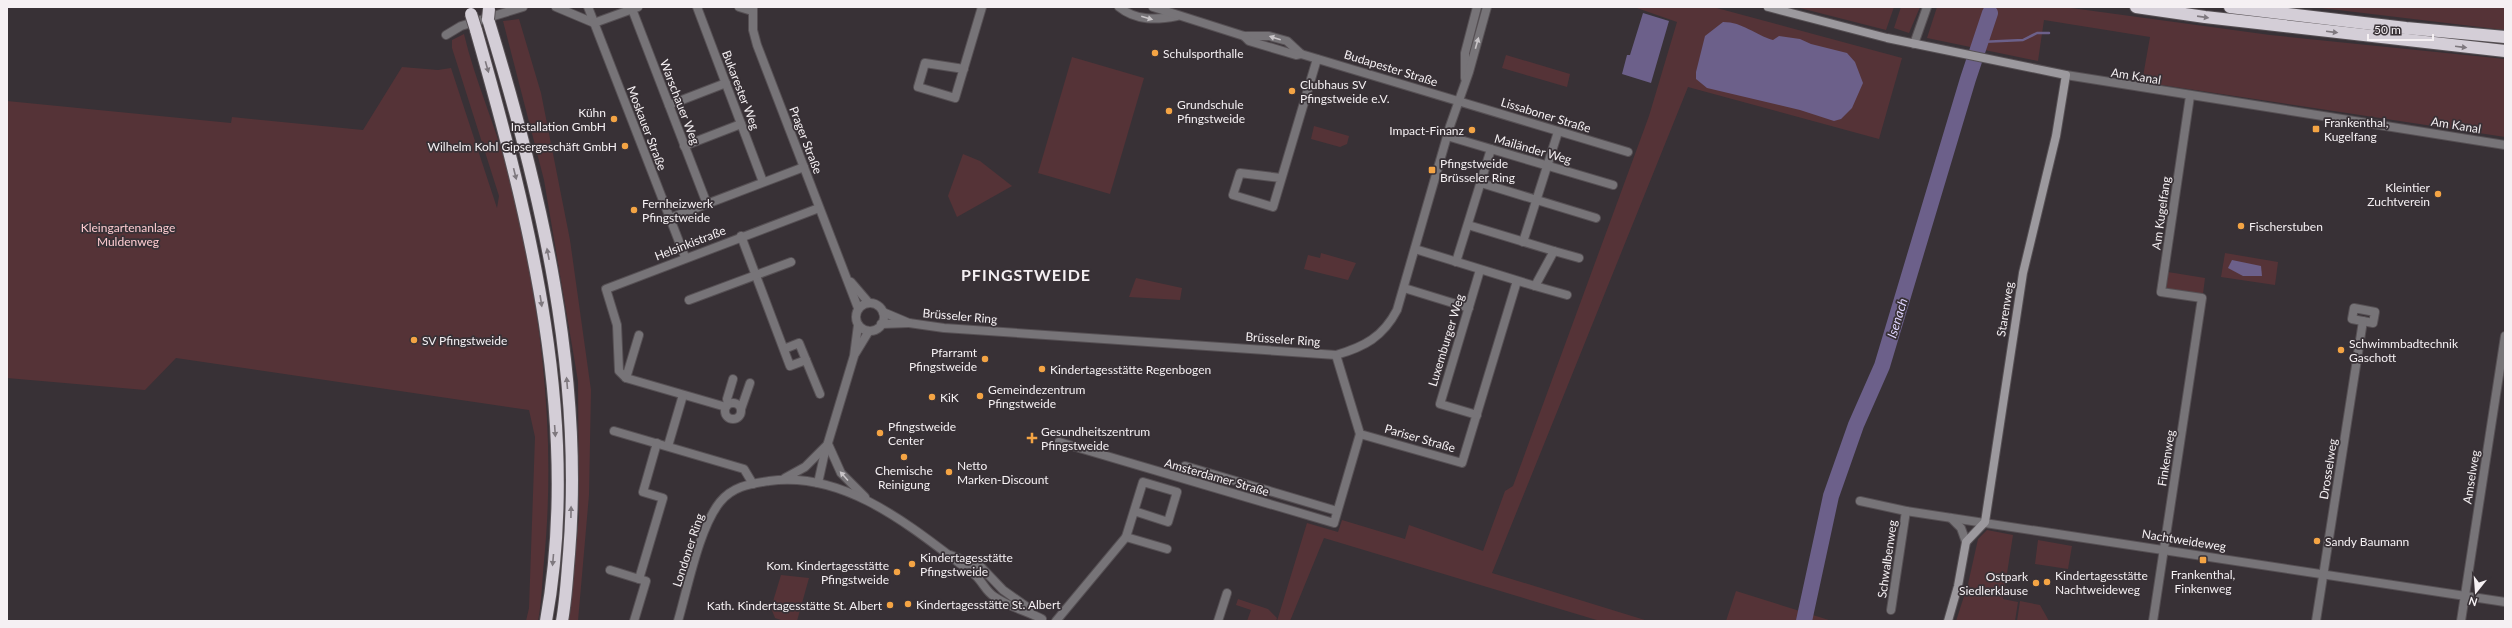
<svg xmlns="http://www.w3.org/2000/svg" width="2512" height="628" viewBox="0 0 2512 628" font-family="Lato,sans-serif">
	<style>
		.green { fill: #553337 }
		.water { fill: #6c608a }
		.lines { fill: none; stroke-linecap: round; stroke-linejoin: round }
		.stream { stroke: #6c608a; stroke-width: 2.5 }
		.river { stroke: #6c608a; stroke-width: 16 }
		.street-casing { stroke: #565054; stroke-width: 10 }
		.secondary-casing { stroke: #565054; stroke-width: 10 }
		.highway-casing { stroke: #565054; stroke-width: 14 }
		.street { stroke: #777478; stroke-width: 8 }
		.secondary { stroke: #9c999e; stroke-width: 8 }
		.highway { stroke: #d4ced7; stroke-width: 12 }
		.highway-bridge-casing { stroke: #565054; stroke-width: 14; stroke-linecap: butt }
		.highway-bridge { stroke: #d4ced7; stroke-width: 12 }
		.oneway { fill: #7e787e }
		.oneway2 { fill: #c9c5c8 }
		.poi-dot { fill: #f4a444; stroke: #383136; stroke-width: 1.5 }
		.labels { text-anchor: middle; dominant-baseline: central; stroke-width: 3.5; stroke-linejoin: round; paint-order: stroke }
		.poi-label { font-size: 12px; fill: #f5f0f3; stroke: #383136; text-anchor: start }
		.street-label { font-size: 12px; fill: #f5f0f3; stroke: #383136 }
		.park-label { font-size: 12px; fill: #fdcbd0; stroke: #383136 }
		.water-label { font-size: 13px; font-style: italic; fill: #dfd4fe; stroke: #383136 }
		.district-label { font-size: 16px; font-weight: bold; letter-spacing: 1px; fill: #f5f0f3; stroke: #383136 }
	</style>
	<rect width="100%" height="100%" fill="#383136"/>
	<g class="green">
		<path d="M 1634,7 L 1713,7 L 1902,58 L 1879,139 L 1688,87 L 1492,573 L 1648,621 L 1600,621 L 1324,538 L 1290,621 L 1277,621 L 1307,523 L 1338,532 L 1342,520 L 1405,539 L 1409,525 L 1483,551 L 1505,491 L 1513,486 L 1649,116 L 1677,22 Z"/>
		<path d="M 1796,7 L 1894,7 L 1886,30 Z"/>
		<path d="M 1901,7 L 1920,7 L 1909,33 L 1894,28 Z"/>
		<path d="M 1937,7 L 2064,7 L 2270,35 L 2505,59 L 2505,137 L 2142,82 L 2150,37 L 2044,20 L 2038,61 L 1927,38 Z"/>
		<path d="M 2313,7 L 2505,7 L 2505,30 Z"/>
		<path d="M 519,19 L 541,93 L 570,240 L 591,390 L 589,495 L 578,621 L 568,621 L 579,517 L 578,381 L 544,180 L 503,21 Z"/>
		<path d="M 464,34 C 475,81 495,124 507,169 C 540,297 557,430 544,561 C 542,581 542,601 538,621 L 526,621 L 529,608 L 535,437 L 529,410 L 176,358 L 145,390 L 7,378 L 7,101 L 231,123 L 232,117 L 363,130 L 402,67 L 438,70 L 451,68 L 497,208 L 499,196 L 452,48 L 452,40 Z"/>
		<path d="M 1506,55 L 1570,74 L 1567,87 L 1502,68 Z"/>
		<path d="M 1072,57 L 1144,78 L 1110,194 L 1038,173 Z"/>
		<path d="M 1314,126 L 1349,136 L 1347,144 L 1340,147 L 1311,139 Z"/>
		<path d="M 963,154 L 980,161 L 1012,186 L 957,217 L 948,196 Z"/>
		<path d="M 1321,253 L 1356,263 L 1348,280 L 1304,269 L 1308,255 L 1320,258 Z"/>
		<path d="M 2225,253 L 2278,262 L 2275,285 L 2221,277 Z"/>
		<path d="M 2168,272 L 2205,278 L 2203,294 L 2166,289 Z"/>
		<path d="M 1136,278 L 1182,288 L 1180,300 L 1129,297 Z"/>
		<path d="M 1987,530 L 2013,535 L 2003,599 L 2018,602 L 2015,621 L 1956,621 L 1968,584 L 1978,539 Z"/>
		<path d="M 2038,540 L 2072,546 L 2068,569 L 2035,564 Z"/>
		<path d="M 781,575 L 809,578 L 797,621 L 784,621 L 775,618 L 771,608 Z"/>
		<path d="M 1736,591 L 1832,621 L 1726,621 Z"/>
		<path d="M 1238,599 L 1268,609 L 1277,618 L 1276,621 L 1247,621 L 1251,610 L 1236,605 Z"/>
		<path d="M 2020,601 L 2040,605 L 2049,621 L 2017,621 Z"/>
	</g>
	<g class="water">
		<path d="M 1643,13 L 1669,21 L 1651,83 L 1622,74 L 1627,55 L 1630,55 Z"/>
		<path d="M 1723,22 C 1743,22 1755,35 1773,40 L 1779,36 L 1800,39 L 1811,44 L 1847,53 L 1855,62 L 1863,83 L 1852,108 L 1841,119 L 1834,121 L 1800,110 L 1707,88 L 1696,79 L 1696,72 L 1705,36 Z"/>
		<path d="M 2232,260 L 2261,266 L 2262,276 L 2243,276 L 2228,268 Z"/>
	</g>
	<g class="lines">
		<path class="stream" d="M 1980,42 L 2023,40 L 2037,33 L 2049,33"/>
		<path class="river" d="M 1804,621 L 1831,496 L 1856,425 L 1882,366 L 1968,79 L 1990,13"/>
		<g class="street-casing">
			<g id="street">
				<path d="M 556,7 L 594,23"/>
				<path d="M 588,7 L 685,257"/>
				<path d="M 697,7 L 763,182"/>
				<path d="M 739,7 L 752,11"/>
				<path d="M 753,7 L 753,30 L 757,45 L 858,308"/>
				<path d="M 1119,7 C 1136,21 1157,20 1177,16"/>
				<path d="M 1153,7 L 1244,36 L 1269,36 L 1287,41 L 1301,54 L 1628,152"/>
				<path d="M 632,9 L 707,204"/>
				<path d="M 594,23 L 638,7"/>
				<path d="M 446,35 L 461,26 L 523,7"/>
				<path d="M 1244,36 L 1249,41 L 1296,55 L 1301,54"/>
				<path d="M 1914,44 L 1927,7"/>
				<path d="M 964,69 L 925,63 L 918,87 L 955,98 L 982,7"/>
				<path d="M 2066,75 L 2505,145"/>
				<path d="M 1465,78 L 1465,53 L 1477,7"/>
				<path d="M 669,105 L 726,83"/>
				<path d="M 1447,136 L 1613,185"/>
				<path d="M 684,146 L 741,124"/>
				<path d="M 1281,178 L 1240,173 L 1233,195 L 1273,207 L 1317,59"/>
				<path d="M 1481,183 L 1596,218"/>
				<path d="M 670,218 L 804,167"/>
				<path d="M 1468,225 L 1554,251"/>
				<path d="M 741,236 L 790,366 L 806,360 L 799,343 L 784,349"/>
				<path d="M 1523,242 L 1558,132"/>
				<path d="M 1415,249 L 1535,286"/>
				<path d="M 1456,262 L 1491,149"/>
				<path d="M 851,282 L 869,303"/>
				<path d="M 1404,288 L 1469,308"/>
				<path d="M 1567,295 L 1535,286 L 1554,251 L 1579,258"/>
				<path d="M 689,300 L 791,262"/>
				<circle cx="870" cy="317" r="14"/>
				<path d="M 2354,308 L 2375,312 L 2373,323 L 2352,319 Z"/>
				<path d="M 883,312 L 909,323 L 944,328 L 1336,355 C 1364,347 1383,337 1397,310 L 1450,126 L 1469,72 L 1487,7"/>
				<path d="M 881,324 L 909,323"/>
				<path d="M 855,354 L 869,331"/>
				<path d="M 1336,355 L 1360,434 L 1462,463 L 1517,281"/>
				<path d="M 806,360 L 820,394"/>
				<path d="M 626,378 L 639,335"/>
				<circle cx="733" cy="411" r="8"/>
				<path d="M 728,404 L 727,399 L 733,379"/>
				<path d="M 726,407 L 626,378 L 619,371 L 617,325 L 606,289 L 819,208"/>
				<path d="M 741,409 L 750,383"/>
				<path d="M 1477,415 L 1440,404 L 1480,270"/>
				<path d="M 614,431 L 744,469 L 753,484"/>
				<path d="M 1059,442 L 1334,523 L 1360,434"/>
				<path d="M 828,444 L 841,473 L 865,497"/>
				<path d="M 668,446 L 683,395"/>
				<path d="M 1185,466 L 1337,511"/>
				<path d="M 785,478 L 805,467 L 826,446"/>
				<path d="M 818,483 L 824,456 L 854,356 L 858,325"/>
				<path d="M 1860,501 L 1906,511 L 2505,602"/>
				<path d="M 1951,518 L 1961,528 L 1966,542"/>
				<path d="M 1126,537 L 1167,549"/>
				<path d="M 950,555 L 981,567 L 1003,590 L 1030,609"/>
				<path d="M 610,570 L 639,579"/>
				<path d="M 1891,610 L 1906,511"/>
				<path d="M 634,621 L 646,581 L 639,579 L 663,498 L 643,492 L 657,443"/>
				<path d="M 678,621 C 688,587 699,528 720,502 C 733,486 750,484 769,481 C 848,470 916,531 975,575 C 983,582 986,592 995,597 C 1009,607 1027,611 1042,619"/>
				<path d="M 1056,621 L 1126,537 L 1143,482 L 1177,492 L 1168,522 L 1134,511"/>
				<path d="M 1218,621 L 1227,593"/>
				<path d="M 2153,621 L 2202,298 L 2161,292 L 2190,96"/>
				<path d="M 2316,621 L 2363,321"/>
				<path d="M 2461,621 L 2505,336"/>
			</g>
		</g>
		<g class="secondary-casing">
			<path id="secondary" d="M 1768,7 L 1887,38 L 2066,75 L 2056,136 L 2023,273 L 1985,522 L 1966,542 L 1958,586 L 1948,621"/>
		</g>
		<g class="highway-casing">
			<g id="highway">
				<path d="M 2136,7 L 2205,17 L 2505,51"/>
				<path d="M 2230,7 L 2406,28 L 2505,37"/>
				<path d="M 488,19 C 541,191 584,372 569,554 C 567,576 566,599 562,621"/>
				<path d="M 476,30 C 530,220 582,423 546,621"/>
			</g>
		</g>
		<use href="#street" class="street"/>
		<use href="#secondary" class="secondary"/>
		<use href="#highway" class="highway"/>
		<g class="highway-bridge-casing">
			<g id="highway-bridge">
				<path d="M 471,14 L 476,30"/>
				<path d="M 488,19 L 489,9"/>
			</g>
		</g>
		<use href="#highway-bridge" class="highway-bridge"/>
	</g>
	<defs><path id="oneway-solid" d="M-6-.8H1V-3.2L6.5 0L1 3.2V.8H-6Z"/></defs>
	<g class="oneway">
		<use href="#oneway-solid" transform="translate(2203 17) rotate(8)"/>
		<use href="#oneway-solid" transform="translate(2332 32) rotate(7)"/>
		<use href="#oneway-solid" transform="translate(2461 47) rotate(7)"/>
		<use href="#oneway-solid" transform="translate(487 67) rotate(74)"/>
		<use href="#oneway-solid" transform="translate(515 174) rotate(76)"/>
		<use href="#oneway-solid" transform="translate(548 254) rotate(-101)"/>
		<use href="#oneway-solid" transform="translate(541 301) rotate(81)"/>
		<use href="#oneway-solid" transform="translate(567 383) rotate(-95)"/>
		<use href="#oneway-solid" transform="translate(555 431) rotate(86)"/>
		<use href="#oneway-solid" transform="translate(571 512) rotate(-89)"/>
		<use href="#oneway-solid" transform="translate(553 560) rotate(95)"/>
	</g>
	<g class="oneway2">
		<use href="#oneway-solid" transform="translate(1147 18) rotate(16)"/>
		<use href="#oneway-solid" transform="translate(1275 38) rotate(-163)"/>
		<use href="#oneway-solid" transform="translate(1477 43) rotate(-74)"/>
		<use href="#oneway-solid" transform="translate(844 476) rotate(-132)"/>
	</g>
	<g class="poi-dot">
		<circle cx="1155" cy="53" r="4"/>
		<circle cx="1292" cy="91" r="4"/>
		<circle cx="1169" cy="111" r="4"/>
		<circle cx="614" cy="119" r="4"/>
		<rect x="2312" y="125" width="8" height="8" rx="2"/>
		<circle cx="1472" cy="130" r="4"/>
		<circle cx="625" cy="146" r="4"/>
		<rect x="1428" y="166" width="8" height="8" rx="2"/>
		<circle cx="2438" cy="194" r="4"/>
		<circle cx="634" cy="210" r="4"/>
		<circle cx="2241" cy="226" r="4"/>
		<circle cx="414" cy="340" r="4"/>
		<circle cx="2341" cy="350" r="4"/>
		<circle cx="985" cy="359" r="4"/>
		<circle cx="1042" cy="369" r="4"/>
		<circle cx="980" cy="396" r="4"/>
		<circle cx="932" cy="397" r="4"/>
		<circle cx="880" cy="433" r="4"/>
		<path d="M1030 432h4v4h4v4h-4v4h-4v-4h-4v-4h4z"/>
		<circle cx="904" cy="457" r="4"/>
		<circle cx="949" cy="472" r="4"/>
		<circle cx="2317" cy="541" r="4"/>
		<rect x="2199" y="556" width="8" height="8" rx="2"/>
		<circle cx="912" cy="564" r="4"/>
		<circle cx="897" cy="572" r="4"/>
		<circle cx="2047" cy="582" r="4"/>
		<circle cx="2036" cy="583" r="4"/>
		<circle cx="908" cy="604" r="4"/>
		<circle cx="890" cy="605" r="4"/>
	</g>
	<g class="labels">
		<g class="poi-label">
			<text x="1163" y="53">Schulsporthalle</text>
			<text x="1300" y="84">Clubhaus SV<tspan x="1300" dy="14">Pfingstweide e.V.</tspan></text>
			<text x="1177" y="104">Grundschule<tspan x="1177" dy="14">Pfingstweide</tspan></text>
			<text x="606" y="112" text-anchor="end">Kühn<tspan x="606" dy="14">Installation GmbH</tspan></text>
			<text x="2324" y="122">Frankenthal,<tspan x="2324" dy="14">Kugelfang</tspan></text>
			<text x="1464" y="130" text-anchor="end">Impact-Finanz</text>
			<text x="617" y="146" text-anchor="end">Wilhelm Kohl Gipsergeschäft GmbH</text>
			<text x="1440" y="163">Pfingstweide<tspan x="1440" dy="14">Brüsseler Ring</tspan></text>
			<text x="2430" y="187" text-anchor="end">Kleintier<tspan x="2430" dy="14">Zuchtverein</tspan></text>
			<text x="642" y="203">Fernheizwerk<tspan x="642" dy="14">Pfingstweide</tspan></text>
			<text x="2249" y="226">Fischerstuben</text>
			<text x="422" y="340">SV Pfingstweide</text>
			<text x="2349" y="343">Schwimmbadtechnik<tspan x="2349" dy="14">Gaschott</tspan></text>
			<text x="977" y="352" text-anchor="end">Pfarramt<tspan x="977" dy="14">Pfingstweide</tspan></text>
			<text x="1050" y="369">Kindertagesstätte Regenbogen</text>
			<text x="988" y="389">Gemeindezentrum<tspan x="988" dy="14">Pfingstweide</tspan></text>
			<text x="940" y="397">KiK</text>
			<text x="888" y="426">Pfingstweide<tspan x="888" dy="14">Center</tspan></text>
			<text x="1041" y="431">Gesundheitszentrum<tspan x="1041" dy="14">Pfingstweide</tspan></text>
			<text x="957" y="465">Netto<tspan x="957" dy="14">Marken-Discount</tspan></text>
			<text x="904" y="470" text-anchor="middle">Chemische<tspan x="904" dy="14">Reinigung</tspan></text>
			<text x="2325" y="541">Sandy Baumann</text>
			<text x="920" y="557">Kindertagesstätte<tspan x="920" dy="14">Pfingstweide</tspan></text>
			<text x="889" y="565" text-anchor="end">Kom. Kindertagesstätte<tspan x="889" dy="14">Pfingstweide</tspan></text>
			<text x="2203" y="574" text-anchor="middle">Frankenthal,<tspan x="2203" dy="14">Finkenweg</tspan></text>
			<text x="2055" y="575">Kindertagesstätte<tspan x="2055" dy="14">Nachtweideweg</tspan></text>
			<text x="2028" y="576" text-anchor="end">Ostpark<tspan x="2028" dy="14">Siedlerklause</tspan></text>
			<text x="916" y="604">Kindertagesstätte St. Albert</text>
			<text x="882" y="605" text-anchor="end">Kath. Kindertagesstätte St. Albert</text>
		</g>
		<g class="street-label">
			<text transform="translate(1391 68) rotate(17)">Budapester Straße</text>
			<text transform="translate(2136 76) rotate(9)">Am Kanal</text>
			<text transform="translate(741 90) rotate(69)">Bukarester Weg</text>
			<text transform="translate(680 102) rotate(69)">Warschauer Weg</text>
			<text transform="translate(1546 115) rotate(17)">Lissaboner Straße</text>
			<text transform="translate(2456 125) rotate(9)">Am Kanal</text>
			<text transform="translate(647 128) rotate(69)">Moskauer Straße</text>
			<text transform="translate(806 140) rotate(69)">Prager Straße</text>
			<text transform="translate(1533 149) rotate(16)">Mailänder Weg</text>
			<text transform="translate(2161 213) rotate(-82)">Am Kugelfang</text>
			<text transform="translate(690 243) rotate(-21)">Helsinkistraße</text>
			<text transform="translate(2005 309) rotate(-81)">Starenweg</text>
			<text transform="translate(960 316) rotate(5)">Brüsseler Ring</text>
			<text transform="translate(1283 339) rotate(4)">Brüsseler Ring</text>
			<text transform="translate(1446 340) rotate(-73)">Luxemburger Weg</text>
			<text transform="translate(1420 438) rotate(16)">Pariser Straße</text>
			<text transform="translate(2166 458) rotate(-81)">Finkenweg</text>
			<text transform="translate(2328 469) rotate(-81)">Drosselweg</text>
			<text transform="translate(1217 477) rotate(16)">Amsterdamer Straße</text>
			<text transform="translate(2471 477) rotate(-81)">Amselweg</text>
			<text transform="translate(2184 540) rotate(9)">Nachtweideweg</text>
			<text transform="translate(688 550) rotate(-72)">Londoner Ring</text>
			<text transform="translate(1887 559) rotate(-82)">Schwalbenweg</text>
		</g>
		<g class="park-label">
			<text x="128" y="227">Kleingartenanlage<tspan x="128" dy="14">Muldenweg</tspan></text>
		</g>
		<g class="water-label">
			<text transform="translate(1897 318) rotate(-73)">Isenach</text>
		</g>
		<g class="district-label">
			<text x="1026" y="274">PFINGSTWEIDE</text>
		</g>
	</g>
	<rect width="2512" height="628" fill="none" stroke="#f5f0f3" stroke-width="16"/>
	<g transform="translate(2476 592) rotate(197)" stroke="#383136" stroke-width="3" paint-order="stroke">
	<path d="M0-3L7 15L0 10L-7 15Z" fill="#f5f0f3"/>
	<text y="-6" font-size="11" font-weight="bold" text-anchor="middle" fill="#f5f0f3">N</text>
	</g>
	<path d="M2368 34v6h65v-6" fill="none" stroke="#f5f0f3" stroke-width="2"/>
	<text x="2374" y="34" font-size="12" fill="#f5f0f3" stroke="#383136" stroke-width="3" paint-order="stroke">50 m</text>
</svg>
